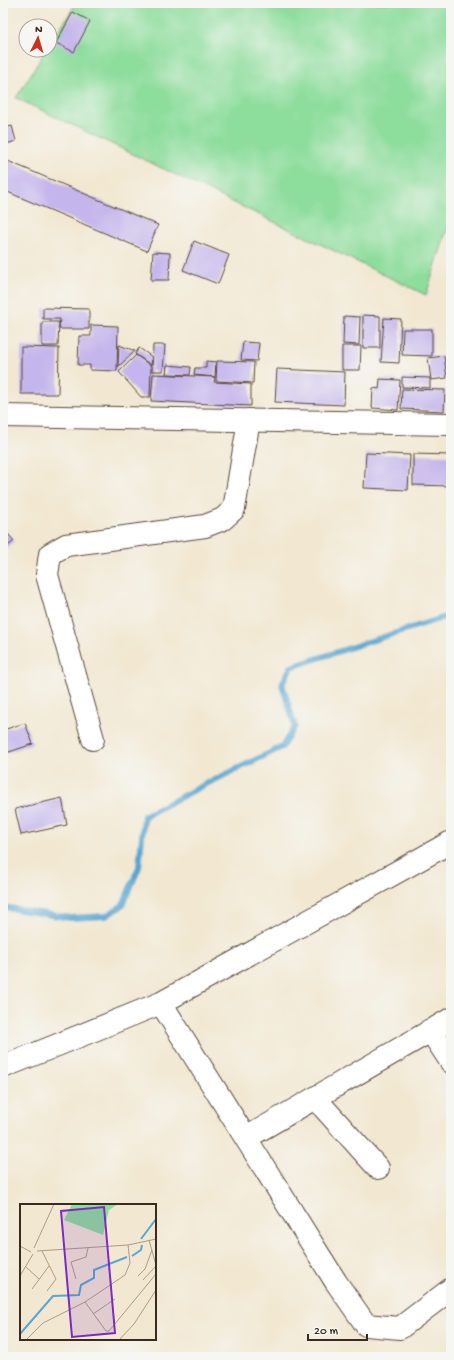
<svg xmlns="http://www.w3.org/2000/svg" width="454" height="1360" font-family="'Gochi Hand',sans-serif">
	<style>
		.green { fill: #8ddd9c; stroke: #64845d }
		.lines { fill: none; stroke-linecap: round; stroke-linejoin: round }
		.stream { stroke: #58a6d1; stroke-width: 6 }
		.building { fill: #c4b5ec }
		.minor-casing { stroke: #564639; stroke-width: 24 }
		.major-casing { stroke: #564639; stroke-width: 24 }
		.minor { stroke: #fff; stroke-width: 22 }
		.major { stroke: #fff; stroke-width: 22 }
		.inset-river { fill: none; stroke: #58a6d1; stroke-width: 2 }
		.inset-road { fill: none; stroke: #a99c8a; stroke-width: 1 }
		.view { fill: #7b2cbf; fill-opacity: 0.15; stroke: #7b2cbf; stroke-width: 2 }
		.inset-edge { fill: none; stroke: #3b2a1e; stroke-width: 2 }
	</style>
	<rect width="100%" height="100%" fill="#f6f6f2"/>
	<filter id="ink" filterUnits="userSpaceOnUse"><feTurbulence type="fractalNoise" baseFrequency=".025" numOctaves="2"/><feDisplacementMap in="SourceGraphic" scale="8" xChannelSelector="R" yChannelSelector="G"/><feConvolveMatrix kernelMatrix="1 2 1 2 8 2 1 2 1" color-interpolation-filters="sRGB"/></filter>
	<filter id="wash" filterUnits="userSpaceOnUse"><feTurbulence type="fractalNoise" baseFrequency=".012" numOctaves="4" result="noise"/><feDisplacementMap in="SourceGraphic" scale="16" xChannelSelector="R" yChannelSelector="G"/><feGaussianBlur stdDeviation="0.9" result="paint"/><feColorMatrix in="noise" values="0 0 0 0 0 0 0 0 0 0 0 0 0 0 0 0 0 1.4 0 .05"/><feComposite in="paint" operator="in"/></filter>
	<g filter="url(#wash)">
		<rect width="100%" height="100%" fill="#f2e8d2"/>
		<path class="green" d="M76,3H451V217L426,295L16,98L46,50H50V44Z"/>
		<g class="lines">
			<path class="stream" d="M3,907L71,918L106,916L123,905L139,867L144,816L196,789L282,747L295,726L282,684L291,667L451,615"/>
		</g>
		<g id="blocks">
			<path class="building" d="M73,12L90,21L74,52L56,43Z
				M12,126L16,141L3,145V128Z
				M3,159L158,225L147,251L3,190Z
				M194,241L229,255L218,284L183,270Z
				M153,252L170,253L169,280H151Z
				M43,308L89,309V329H59L60,319H43Z
				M363,315L380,316V348H363Z
				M344,316L360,317L359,345L343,344Z
				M384,318L401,319L399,363L381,362Z
				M42,322H59L58,346H42Z
				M91,325L118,326L117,371L90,370V365H78L79,336H91Z
				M403,329H432V356L402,355Z
				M243,342L259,343L257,361L241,360Z
				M119,345L135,351L118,367Z
				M153,345H165L163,371H152Z
				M342,346H361L360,370H342Z
				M21,347L59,348L58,394H21Z
				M139,348L152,357L151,365L135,354Z
				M136,355L151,366L150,397H141L119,372Z
				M444,356L447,378L431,380L428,358Z
				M206,361L216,362L215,377L194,375L195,368H206Z
				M217,361L254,362L253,383L216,381Z
				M167,365L191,367L190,375L166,374Z
				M277,369L345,372L344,405L275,402Z
				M153,374L215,377L214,382L251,384V406L151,401Z
				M402,377L430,378V388L402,387Z
				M380,379L400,380L398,410L372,408L373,388L379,389Z
				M402,389L445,390L444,411L401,409Z
				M366,453L410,455L408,490L364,488Z
				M413,454L451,455V486L413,485Z
				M3,528L14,541L4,549H3Z
				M25,723L33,744L3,754V730Z
				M62,798L67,825L21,835L15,809Z"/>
		</g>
	</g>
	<g filter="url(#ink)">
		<use href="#blocks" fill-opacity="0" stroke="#564639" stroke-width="1"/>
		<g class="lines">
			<defs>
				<path id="minor" d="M93,739L47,575L50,554L66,545L205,526L223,519L234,509L249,420
					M161,1003L336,1282L366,1325L400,1328L451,1289
					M430,1030L451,1062
					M3,1067L161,1003L451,842
					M315,1098L378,1168
					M246,1138L451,1019"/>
				<path id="major" d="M3,416L451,424"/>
			</defs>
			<use href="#minor" class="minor-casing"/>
			<use href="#major" class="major-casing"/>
			<use href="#minor" class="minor"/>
			<use href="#major" class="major"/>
		</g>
	</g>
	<g transform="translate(20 1204)">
		<rect width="136" height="136" fill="#f2e8d2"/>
		<path d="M52,0H98L89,6L83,31L44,16Z" fill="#8ddd9c"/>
		<path class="inset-river" d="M121,35L136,15M112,52L121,46L122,41M0,130L33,92L59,91L61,81L74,74V66L107,53"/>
		<path class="inset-road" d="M129,36L136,61M0,42L11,48M14,44L34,0M17,47L108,41L136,35M22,47L36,75L27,87M6,63L19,75M0,72L13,50M118,72L125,65L132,46M56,75L51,58L66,53L68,44M123,76L136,62M12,85L29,62M65,98L86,127H89L136,70M73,110L95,95M6,136L23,119L65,98L105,71L110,59L108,41M99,136L114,120L136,86"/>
		<path class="view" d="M84,3L95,129L52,133L41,7Z"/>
		<rect width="136" height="136" class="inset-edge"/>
	</g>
	<rect width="454" height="1360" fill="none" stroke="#f6f6f2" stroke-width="16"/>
	<g transform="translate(38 38) rotate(5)"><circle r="19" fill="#f6f6f2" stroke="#aba49d"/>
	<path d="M0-3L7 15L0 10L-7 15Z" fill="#c8321e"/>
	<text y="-6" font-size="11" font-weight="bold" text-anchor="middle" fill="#3b2a1e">N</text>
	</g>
	<path d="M308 1334v6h59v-6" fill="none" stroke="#3b2a1e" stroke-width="2"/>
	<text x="314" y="1334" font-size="12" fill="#3b2a1e" stroke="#f6f6f2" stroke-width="3" paint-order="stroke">20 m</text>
</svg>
